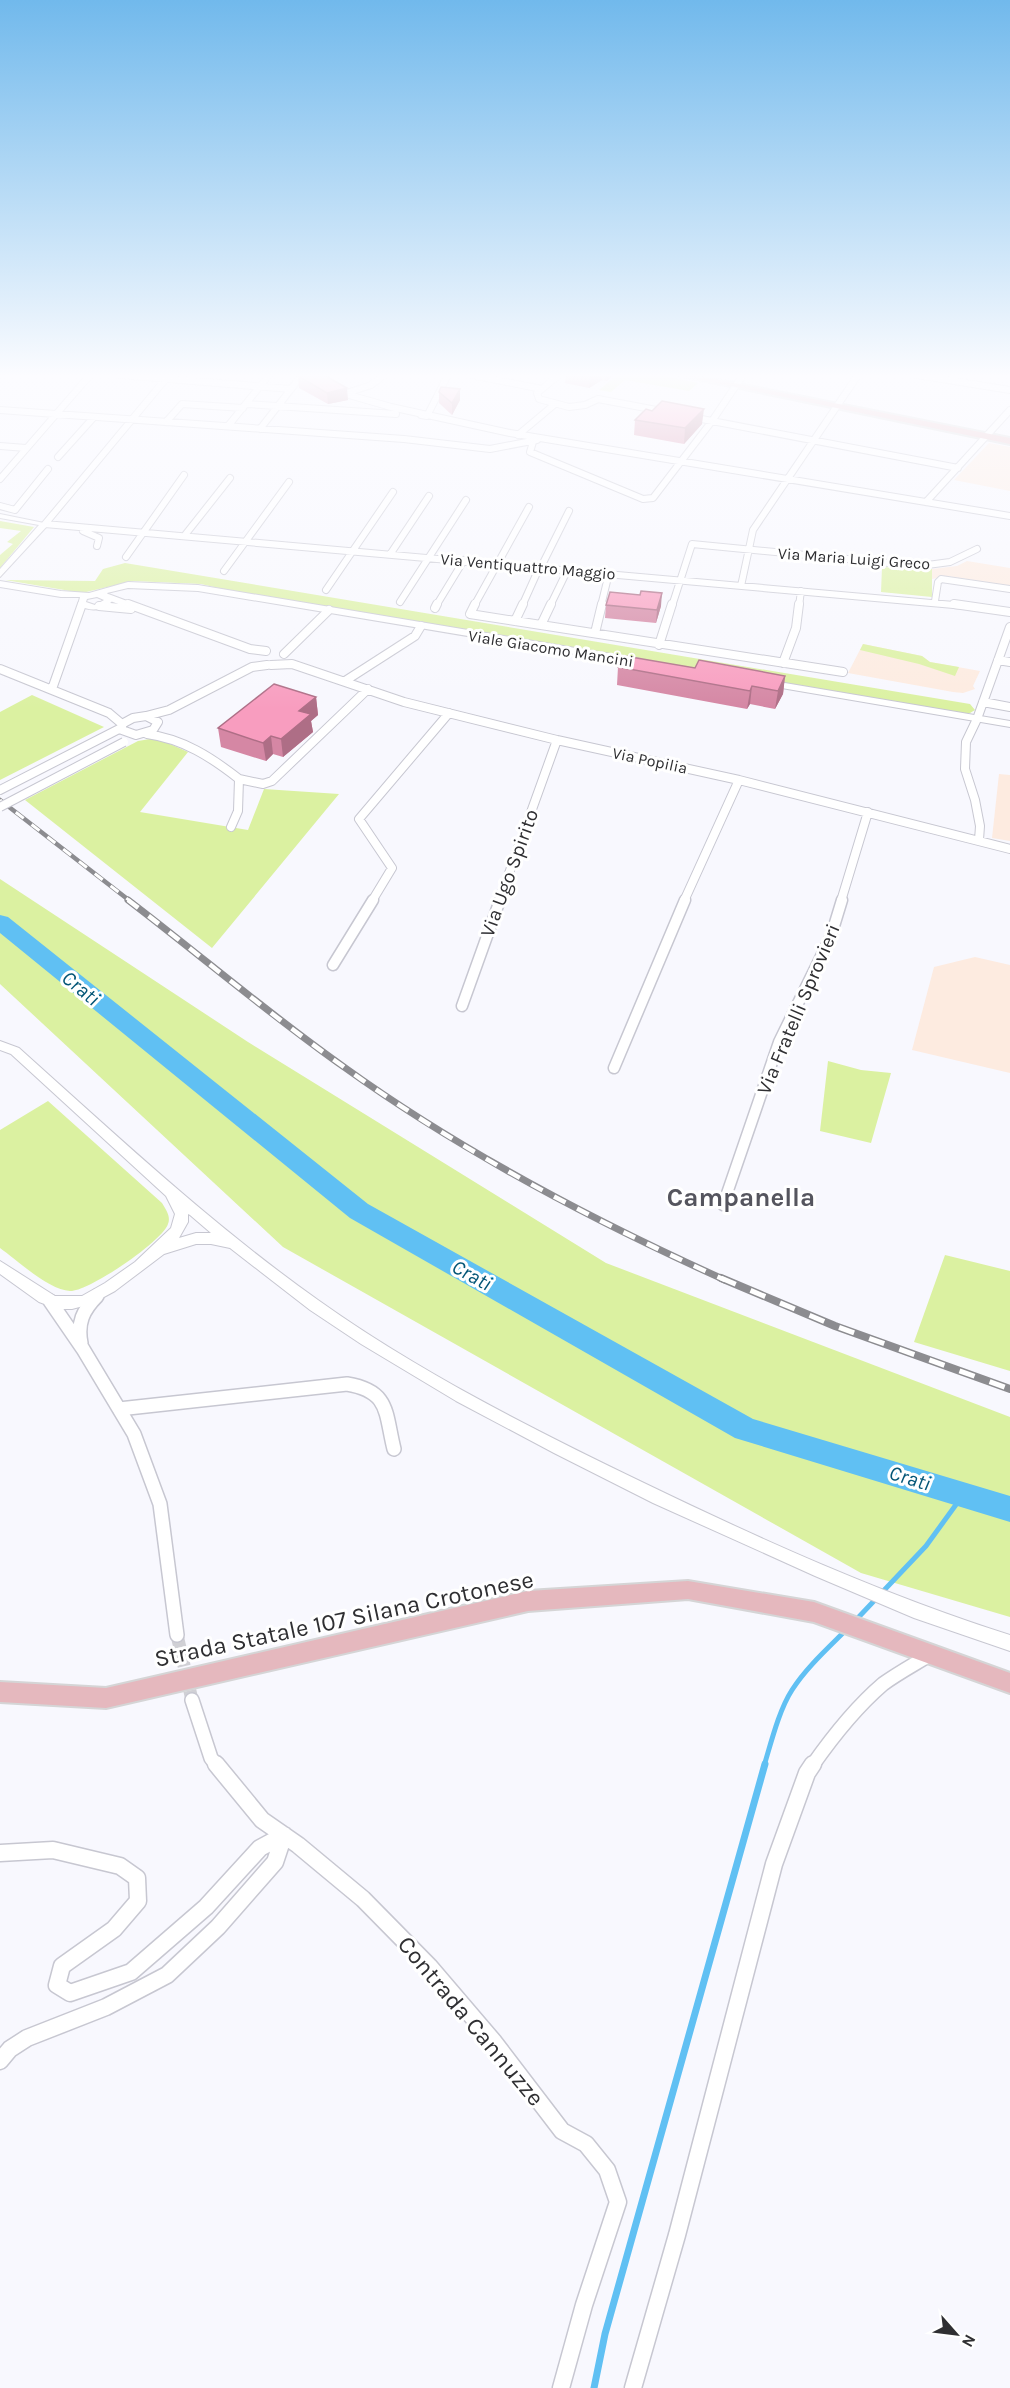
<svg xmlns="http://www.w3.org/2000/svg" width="1010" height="2388" font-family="Karla,sans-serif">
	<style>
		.education { fill: #fdebe0 }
		.green { fill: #dbf1a1 }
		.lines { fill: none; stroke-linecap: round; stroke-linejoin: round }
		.stream-far1 { stroke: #60c0f3; stroke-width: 5 }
		.stream { stroke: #60c0f3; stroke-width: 7 }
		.river { fill: #60c0f3; fill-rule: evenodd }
		.minor-tunnel { stroke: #d0d0d5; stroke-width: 13; stroke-dasharray: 13 6; stroke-linecap: butt }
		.minor-far4-casing { stroke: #c7c7d1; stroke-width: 8 }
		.minor-far3-casing { stroke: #c7c7d1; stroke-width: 10 }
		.minor-far2-casing { stroke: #c7c7d1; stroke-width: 13 }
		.minor-far1-casing { stroke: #c7c7d1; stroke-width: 16 }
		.minor-casing { stroke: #c7c7d1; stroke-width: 19 }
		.tertiary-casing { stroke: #c7c7d1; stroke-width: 2 }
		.primary-casing { stroke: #d5d5d6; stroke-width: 4 }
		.minor-far4 { stroke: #fff; stroke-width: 6 }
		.minor-far3 { stroke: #fff; stroke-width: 8 }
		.minor-far2 { stroke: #fff; stroke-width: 10 }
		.minor-far1 { stroke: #fff; stroke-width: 13 }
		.minor { stroke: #fff; stroke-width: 16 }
		.tertiary { fill: #fff; fill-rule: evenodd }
		.primary { fill: #e5b8be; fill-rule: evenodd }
		.rail-far2-casing { stroke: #8c8c90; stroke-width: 4.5 }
		.rail-far1-casing { stroke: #8c8c90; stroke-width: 7 }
		.rail-casing { stroke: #8c8c90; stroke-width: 8 }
		.rail-far2 { stroke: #fff; stroke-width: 3; stroke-dasharray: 10; stroke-linecap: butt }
		.rail-far1 { stroke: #fff; stroke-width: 4.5; stroke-dasharray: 13; stroke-linecap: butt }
		.rail { stroke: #fff; stroke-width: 5; stroke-dasharray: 16; stroke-linecap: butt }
		.minor-bridge-casing { stroke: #c7c7d1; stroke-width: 10; stroke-linecap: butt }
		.minor-bridge { stroke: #fff; stroke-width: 8 }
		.wall { fill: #d587a4 }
		.shaded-wall { fill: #ae6e86 }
		.building { fill: #f89dbf; stroke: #ae6e86; stroke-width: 1.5 }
		.labels { text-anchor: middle; stroke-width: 6; stroke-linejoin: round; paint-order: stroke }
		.far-street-label { font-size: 16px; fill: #2f2f32; stroke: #fff }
		.street-label { font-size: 20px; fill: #2f2f32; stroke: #fff }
		.water-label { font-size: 21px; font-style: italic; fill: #045677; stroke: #fff }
		.near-street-label { font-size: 24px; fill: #2f2f32; stroke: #fff }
		.district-label { font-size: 26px; font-weight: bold; fill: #55555e; stroke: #fff }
	</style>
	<rect width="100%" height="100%" fill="#f8f8fe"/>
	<path class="education" d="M989,443L1010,447V491L954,480Z
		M967,561L1010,568V586L948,576L932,579V569L957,566Z
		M863,644L922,656L930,662L980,671L973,686L975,689L963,693L953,692L848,673Z
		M999,774L1010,775V841L992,838Z
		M975,957L1010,965V1073L912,1050L934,967Z"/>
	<path class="green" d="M617,375H661L698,383L689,391L625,380L611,392L599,390Z
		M0,521L34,527L0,568V555L13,544L7,542L21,531L0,528Z
		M125,563L970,704L975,710L970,713H956L240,593L201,584L133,581L82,593L5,580L95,581L103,569Z
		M882,567L932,569V597L881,592Z
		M863,644L922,656L930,662L959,667L955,676L919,664L860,650Z
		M32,695L104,727L0,780V712Z
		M150,739L161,740L188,752L140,812L248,830L264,789L339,794L212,948L25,800L138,741Z
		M0,879L248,1042L606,1263L1010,1417V1617L861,1573L283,1247L0,984Z
		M828,1061L861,1070L891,1073L871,1143L820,1131Z
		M48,1101L162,1203C166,1210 171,1216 168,1224C163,1241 88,1292 70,1291C49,1290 18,1261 0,1248V1130Z
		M945,1255L1010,1271V1371L914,1342Z"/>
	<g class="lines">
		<path class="stream-far1" d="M854,1622L926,1546L963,1495
			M764,1766C771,1743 779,1710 792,1690C806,1668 827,1649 846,1630"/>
		<path class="stream" d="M594,2388L605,2334L765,1764"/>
		<path class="river" d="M0,915L8,917L368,1204L753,1419L1010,1496V1522L735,1438L350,1218L0,933Z"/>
		<path class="minor-tunnel" d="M177,1635L192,1700"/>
		<defs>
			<path id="minor-far4" d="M120,375L291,389
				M320,375L349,395L391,407L510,433L1010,516
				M471,375L542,389
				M559,375L537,393L539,399L569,407L585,405L598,399L667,412
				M917,375L1010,390
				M347,393L371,385L384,375
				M247,404L396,414
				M0,410L404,439L490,449L537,440
				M421,415L427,416L448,375
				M691,417L958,468
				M166,422L182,404L243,408
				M228,426L269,375
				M260,429L302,375
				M518,435L555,404
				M533,442L530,452L643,499L653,498L712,421L743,375
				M0,446L26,448
				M58,457L94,417
				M0,479L90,375
				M926,502L1010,410
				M0,506L15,510L48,469
				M45,524L965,606
				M45,524L169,375
				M83,531L99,538L97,546
				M185,535L230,478
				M391,553L429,496
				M126,557L184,475
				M541,567L569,511
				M224,571L289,482
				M741,586L753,530L858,375
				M326,590L393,492
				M108,597L132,606
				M935,601L938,582L941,579L1010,589
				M400,602L466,500
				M436,606L464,560
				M474,606L529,507
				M522,606L540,566
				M550,606L568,569
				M601,606L609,573
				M672,606L692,544L920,566L950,562L977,549
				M799,606L801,591"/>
			<path id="minor-far3" d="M128,604L250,649L266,651
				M475,604L470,614L843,672
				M954,604L1010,612
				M99,606L131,609
				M435,608L437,604
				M515,621L523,604
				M541,625L551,604
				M595,633L602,604
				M659,645L672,604
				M284,654L329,610
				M998,660L1010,662
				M783,663L796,628L799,604
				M271,665L292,664L404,702L557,740L739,780L1010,849
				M0,669L109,713L122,724
				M345,681L415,636L421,626
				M52,689L82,604
				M983,702L1010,707
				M146,716L169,710L252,667L267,665
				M146,716L158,722L153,730L136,735L122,730V724L133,718Z
				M147,734C183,739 211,757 239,779L238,811L231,827
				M239,779L263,784L272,781L368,689
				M0,790L121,728
				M979,840L980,826L975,800L965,769L966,742L977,719L1010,627
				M372,901L392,868L359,819L449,713
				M499,901L557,740
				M684,901L739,780
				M841,901L868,812"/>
			<path id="minor-far2" d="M333,965L373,900
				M462,1006L500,900
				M614,1068L685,900
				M723,1205L779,1042L831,936L842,900"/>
			<path id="minor-far1" d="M50,1301L83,1349L134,1434L160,1504L177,1635
				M81,1343C77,1323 83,1310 97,1296
				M119,1409L347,1384C390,1391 385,1413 394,1449
				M192,1700L211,1758L217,1766
				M812,1766C833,1736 855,1708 883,1684C898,1673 915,1664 931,1654"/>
			<path id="minor" d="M216,1764L262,1820L298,1845L363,1899L429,1966L494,2042L562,2131L586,2144L607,2170L618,2202L584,2305L561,2388
				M0,1853L53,1850L120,1866L137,1878L138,1901L114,1929L62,1966L57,1985L70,1993L131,1972L206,1907L260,1848L284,1835
				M0,2061L10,2049L27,2038L106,2007L167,1975L218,1927L275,1862L284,1835
				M633,2388L677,2235L774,1864L807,1773L813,1764"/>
			<path id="tertiary" d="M0,375H5L0,379Z
				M0,514L49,524L0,577V569L39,525L0,518Z
				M0,581L61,591L89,593L128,582L198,585L641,659L646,662L641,665L198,591L128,588L107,593L113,600C104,611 90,612 78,605L80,597H61L0,587ZM97,597L104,600L95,605L86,602L87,599Z
				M767,680L1010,721V727L764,685V681Z
				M0,1041L19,1048C116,1135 212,1225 318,1300C419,1372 532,1429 644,1483C762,1540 884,1595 1010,1635V1651L914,1618L815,1576L653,1503L554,1453L456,1401L361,1344L310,1310L230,1248L211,1244H196L164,1254L115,1291L91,1304L72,1309H58L39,1302L0,1274V1261L55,1296H82L105,1283L135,1262L171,1228L175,1214L166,1196L11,1054L0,1050ZM188,1214L190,1215L211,1233H196L179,1238L188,1222Z"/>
			<path id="primary" d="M677,375H693L1010,438V444Z
				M688,1581L814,1602L1010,1673V1693L814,1622L688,1599L528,1611L106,1708L0,1702V1682L106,1688L528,1591Z"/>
		</defs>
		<use href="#minor-far4" class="minor-far4-casing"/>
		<use href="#minor-far3" class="minor-far3-casing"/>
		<use href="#minor-far2" class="minor-far2-casing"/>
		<use href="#minor-far1" class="minor-far1-casing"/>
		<use href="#minor" class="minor-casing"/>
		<use href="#tertiary" class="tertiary-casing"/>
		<use href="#primary" class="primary-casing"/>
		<use href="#minor-far4" class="minor-far4"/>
		<use href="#minor-far3" class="minor-far3"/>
		<use href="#minor-far2" class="minor-far2"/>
		<use href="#minor-far1" class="minor-far1"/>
		<use href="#minor" class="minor"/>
		<use href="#tertiary" class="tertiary"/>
		<use href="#primary" class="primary"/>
		<defs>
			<path id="rail-far2" d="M0,800L130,901"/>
			<path id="rail-far1" d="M128,900C200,955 270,1015 344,1067C462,1152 592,1220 725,1280"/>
			<path id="rail" d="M721,1278L835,1326L1010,1389"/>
		</defs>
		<use href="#rail-far2" class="rail-far2-casing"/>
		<use href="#rail-far1" class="rail-far1-casing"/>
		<use href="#rail" class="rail-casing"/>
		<use href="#rail-far2" class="rail-far2"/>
		<use href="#rail-far1" class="rail-far1"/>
		<use href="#rail" class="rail"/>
		<defs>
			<path id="minor-bridge" d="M0,807L124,742"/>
		</defs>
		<use href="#minor-bridge" class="minor-bridge-casing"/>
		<use href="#minor-bridge" class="minor-bridge"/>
	</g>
	<path class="wall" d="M566,375H614L607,381L602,380L589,388L565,383Z
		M298,376L348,400L328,404L299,388Z
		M460,389V400L452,415L439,403V392Z
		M652,411L702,424L684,444L634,435L635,420Z
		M606,605L661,606L656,623L605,618Z
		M618,667L695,668L785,676L783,694L775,709L750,704L747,709L617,685Z
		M316,697L318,715L311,721L313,732L283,757L273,754L266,761L221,747L218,728Z"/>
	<path class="shaded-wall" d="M590,375H602V380L589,388Z
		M607,375H614L607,381Z
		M347,388L348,400L328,404L327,393Z
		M460,389V400L452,415V403Z
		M704,409L702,424L684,444L685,428Z
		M662,593L661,606L656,623L657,610Z
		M785,676L783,694L775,709L778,691Z
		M752,686L750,704L747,709L750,691Z
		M316,697L318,715L311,721L313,732L283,757L281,739L299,711Z
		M271,736L273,754L266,761L263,743Z"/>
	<path class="building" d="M302,375H324L347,388L327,393L298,376Z
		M441,387L460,389L452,403L439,392Z
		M662,401L704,409L685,428L635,420L646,409L652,411Z
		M641,591L662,593L657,610L606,605L610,592L640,595Z
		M625,656L695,668L699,660L785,676L778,691L752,686L750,691L618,667Z
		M274,684L316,697L299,711L311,714L281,739L271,736L263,743L218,728Z"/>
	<linearGradient id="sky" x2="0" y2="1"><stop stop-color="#71b9ec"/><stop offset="0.53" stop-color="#fcfcff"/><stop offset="1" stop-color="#fcfcff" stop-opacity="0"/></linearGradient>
	<rect width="1010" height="709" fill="url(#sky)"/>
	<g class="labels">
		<g class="far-street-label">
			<text transform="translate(854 558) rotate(4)" y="6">Via Maria Luigi Greco</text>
			<text transform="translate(528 566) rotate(5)" y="6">Via Ventiquattro Maggio</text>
			<text transform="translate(551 648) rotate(9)" y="6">Viale Giacomo Mancini</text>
			<text transform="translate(650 760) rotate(12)" y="6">Via Popilia</text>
		</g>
		<g class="street-label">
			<text transform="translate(509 873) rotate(-70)" y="7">Via Ugo Spirito</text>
			<text transform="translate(798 1009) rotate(-67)" y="7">Via Fratelli Sprovieri</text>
		</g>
		<g class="water-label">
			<text transform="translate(81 988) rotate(39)" y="7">Crati</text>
			<text transform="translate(472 1275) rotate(29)" y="7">Crati</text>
			<text transform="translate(910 1478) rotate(17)" y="7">Crati</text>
		</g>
		<g class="near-street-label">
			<text transform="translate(344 1619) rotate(-12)" y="8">Strada Statale 107 Silana Crotonese</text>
			<text transform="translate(471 2021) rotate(50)" y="8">Contrada Cannuzze</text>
		</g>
		<g class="district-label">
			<text x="741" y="1206">Campanella</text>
		</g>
	</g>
	<g transform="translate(956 2334) rotate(118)" stroke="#ffffff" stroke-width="4.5" paint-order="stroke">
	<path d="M0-4.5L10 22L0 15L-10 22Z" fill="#2f2f32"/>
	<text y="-9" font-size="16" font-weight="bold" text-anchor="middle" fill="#2f2f32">N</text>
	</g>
</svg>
